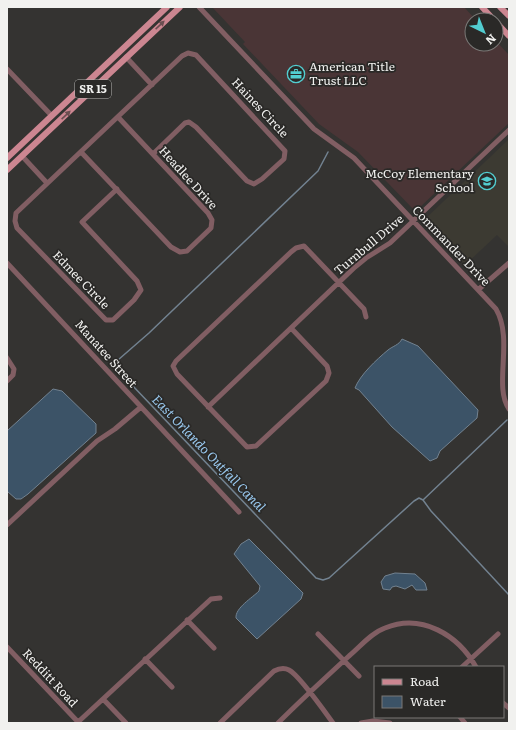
<svg xmlns="http://www.w3.org/2000/svg" width="516" height="730" font-family="Literata,serif">
	<style>
		.commercial { fill: #4a3536 }
		.built { fill: #3c3a32 }
		.water { fill: #3c5367; stroke: #728290 }
		.lines { fill: none; stroke-linecap: round; stroke-linejoin: round }
		.stream { stroke: #728290; stroke-width: 1.5 }
		.minor { stroke: #815e63; stroke-width: 5 }
		.major { stroke: #cc8691; stroke-width: 6 }
		.oneway { fill: #6b4e51 }
		.labels { text-anchor: middle; stroke-width: 3.5; stroke-linejoin: round; paint-order: stroke }
		.shield { fill: #2a2927; stroke: #b5b5b3; stroke-width: 1 }
		.shield-label { font-size: 11px; font-weight: bold; fill: #f1f1ef }
		.poi-label { font-size: 12px; fill: #f1f1ef; stroke: #2a2927; text-anchor: start }
		.street-label { font-size: 12px; fill: #f1f1ef; stroke: #2a2927 }
		.water-label { font-size: 13px; font-style: italic; fill: #98c7ed; stroke: #2a2927 }
	</style>
	<rect width="100%" height="100%" fill="#343331"/>
	<path class="commercial" d="M212,7H464L476,20H472V44H496V41L509,55V123L418,209L414,210L358,152L319,124L243,44L245,42Z"/>
	<path class="built" d="M508,140L509,247L497,235L465,265L423,221Z"/>
	<path class="water" d="M402,339L418,346L478,410L477,418L440,451L437,458L430,461L392,427L359,390L355,388C360,375 376,360 388,350C393,346 399,345 402,339Z
		M53,389L62,391L96,424V433L28,494L21,499H16L7,491V431Z
		M249,539L303,593L301,599L257,639L236,618C235,608 252,598 259,591L260,586L234,554L241,544Z
		M395,573L415,574L425,583L427,590H416L412,585L405,589L396,586L392,587L390,590L383,589L381,582L385,576Z"/>
	<g class="lines">
		<path class="stream" d="M328,152L318,171L149,333L118,360L117,365L131,384L316,578L323,580L329,578L414,501L419,498L423,500L431,511L509,595
			M423,500L507,420"/>
		<path class="minor" d="M199,7L314,129L354,158L496,309C514,340 493,386 509,409
			M126,57L152,85
			M7,69L52,116
			M81,152L171,247L180,252L187,251L211,228L212,220L208,213L118,117
			M22,156L47,183
			M117,189L82,222L137,281L141,290L134,300L113,320H106L17,228L15,221L16,213L182,56L188,53L196,55L285,151L284,159L262,179L254,184L247,181L196,127L189,122L185,123L153,154
			M7,263L239,512
			M479,289L509,263
			M291,328L327,366L329,373L326,381L256,446L247,447L177,374L173,366L176,361L291,252L296,248L304,246L364,309L366,317
			M7,358L14,369L13,375L7,381
			M208,407L355,267L366,258L390,243L509,130
			M7,525L97,441L115,429L141,407
			M187,620L214,648
			M318,634L359,676
			M7,647L79,723
			M145,659L172,687
			M462,667L498,634
			M103,699L126,723
			M503,703L509,708
			M460,717L465,723
			M77,723L211,599L220,598
			M220,723L274,671C278,669 283,667 289,670C299,675 325,712 333,723
			M278,723C301,700 325,678 349,656C360,647 371,633 385,628C422,613 458,635 476,667
			M361,723L373,721L390,723"/>
		<path class="major" d="M482,7L494,20
			M500,7L509,16
			M496,22L509,36
			M7,158L167,7
			M7,170L180,7"/>
	</g>
	<defs><path id="oneway-solid" d="M-6-.8H1V-3.2L6.5 0L1 3.2V.8H-6Z"/></defs>
	<g class="oneway">
		<use href="#oneway-solid" transform="translate(160 25) rotate(-43)"/>
		<use href="#oneway-solid" transform="translate(66 115) rotate(-43)"/>
	</g>
	<defs>
		<symbol id="office-ring" viewBox="-11 -11 22 22"><circle r="9.5" fill="#2a2927" stroke="#52cdd0" stroke-width="1.5"/><path d="M-6-3h4V-5.5h4V-3h4V5H-6ZM-1-4.5V-3h2v-1.5ZM-6 0V1H6V0Z" fill="#52cdd0"/></symbol>
		<symbol id="school-ring" viewBox="-11 -11 22 22"><circle r="9.5" fill="#2a2927" stroke="#52cdd0" stroke-width="1.5"/><path d="M0-5L7-2L0 1L-7-2ZM-4 1L0 2.5L4 1V4Q0 6-4 4Z" fill="#52cdd0"/></symbol>
	</defs>
	<g fill-rule="evenodd">
		<use href="#office-ring" x="286" y="64" width="20" height="20"/>
		<use href="#school-ring" x="477" y="171" width="20" height="20"/>
	</g>
	<g class="labels">
		<rect class="shield" x="75" y="80" width="36" height="18" rx="3"/>
		<g class="shield-label">
			<text x="93" y="93">SR 15</text>
		</g>
		<g class="poi-label">
			<text x="309" y="71">American Title<tspan x="309" dy="14">Trust LLC</tspan></text>
			<text x="474" y="178" text-anchor="end">McCoy Elementary<tspan x="474" dy="14">School</tspan></text>
		</g>
		<g class="street-label">
			<text transform="translate(260 108) rotate(47)" y="4">Haines Circle</text>
			<text transform="translate(188 178) rotate(48)" y="4">Headlee Drive</text>
			<text transform="translate(369 245) rotate(-40)" y="4">Turnbull Drive</text>
			<text transform="translate(451 246) rotate(46)" y="4">Commander Drive</text>
			<text transform="translate(81 280) rotate(46)" y="4">Edmee Circle</text>
			<text transform="translate(106 354) rotate(48)" y="4">Manatee Street</text>
			<text transform="translate(50 678) rotate(47)" y="4">Redditt Road</text>
		</g>
		<g class="water-label">
			<text transform="translate(209 453) rotate(46)" y="5">East Orlando Outfall Canal</text>
		</g>
	</g>
	<rect width="516" height="730" fill="none" stroke="#f1f1ef" stroke-width="16"/>
	<rect x="374" y="666" width="130" height="52" fill="#2a2927" stroke="#7a7977"/>
	<rect x="382" y="679" width="20" height="6" fill="#cc8691" stroke="#7a7977"/>
	<text x="410" y="686" font-size="12" fill="#f1f1ef">Road</text>
	<rect x="382" y="696" width="20" height="12" fill="#3c5367" stroke="#7a7977"/>
	<text x="410" y="706" font-size="12" fill="#f1f1ef">Water</text>
	<g transform="translate(484 32) rotate(137)"><circle r="19" fill="#2a2927" stroke="#7a7977"/>
	<path d="M0-3L7 15L0 10L-7 15Z" fill="#52cdd0"/>
	<text y="-6" font-size="11" font-weight="bold" text-anchor="middle" fill="#f1f1ef">N</text>
	</g>
</svg>
